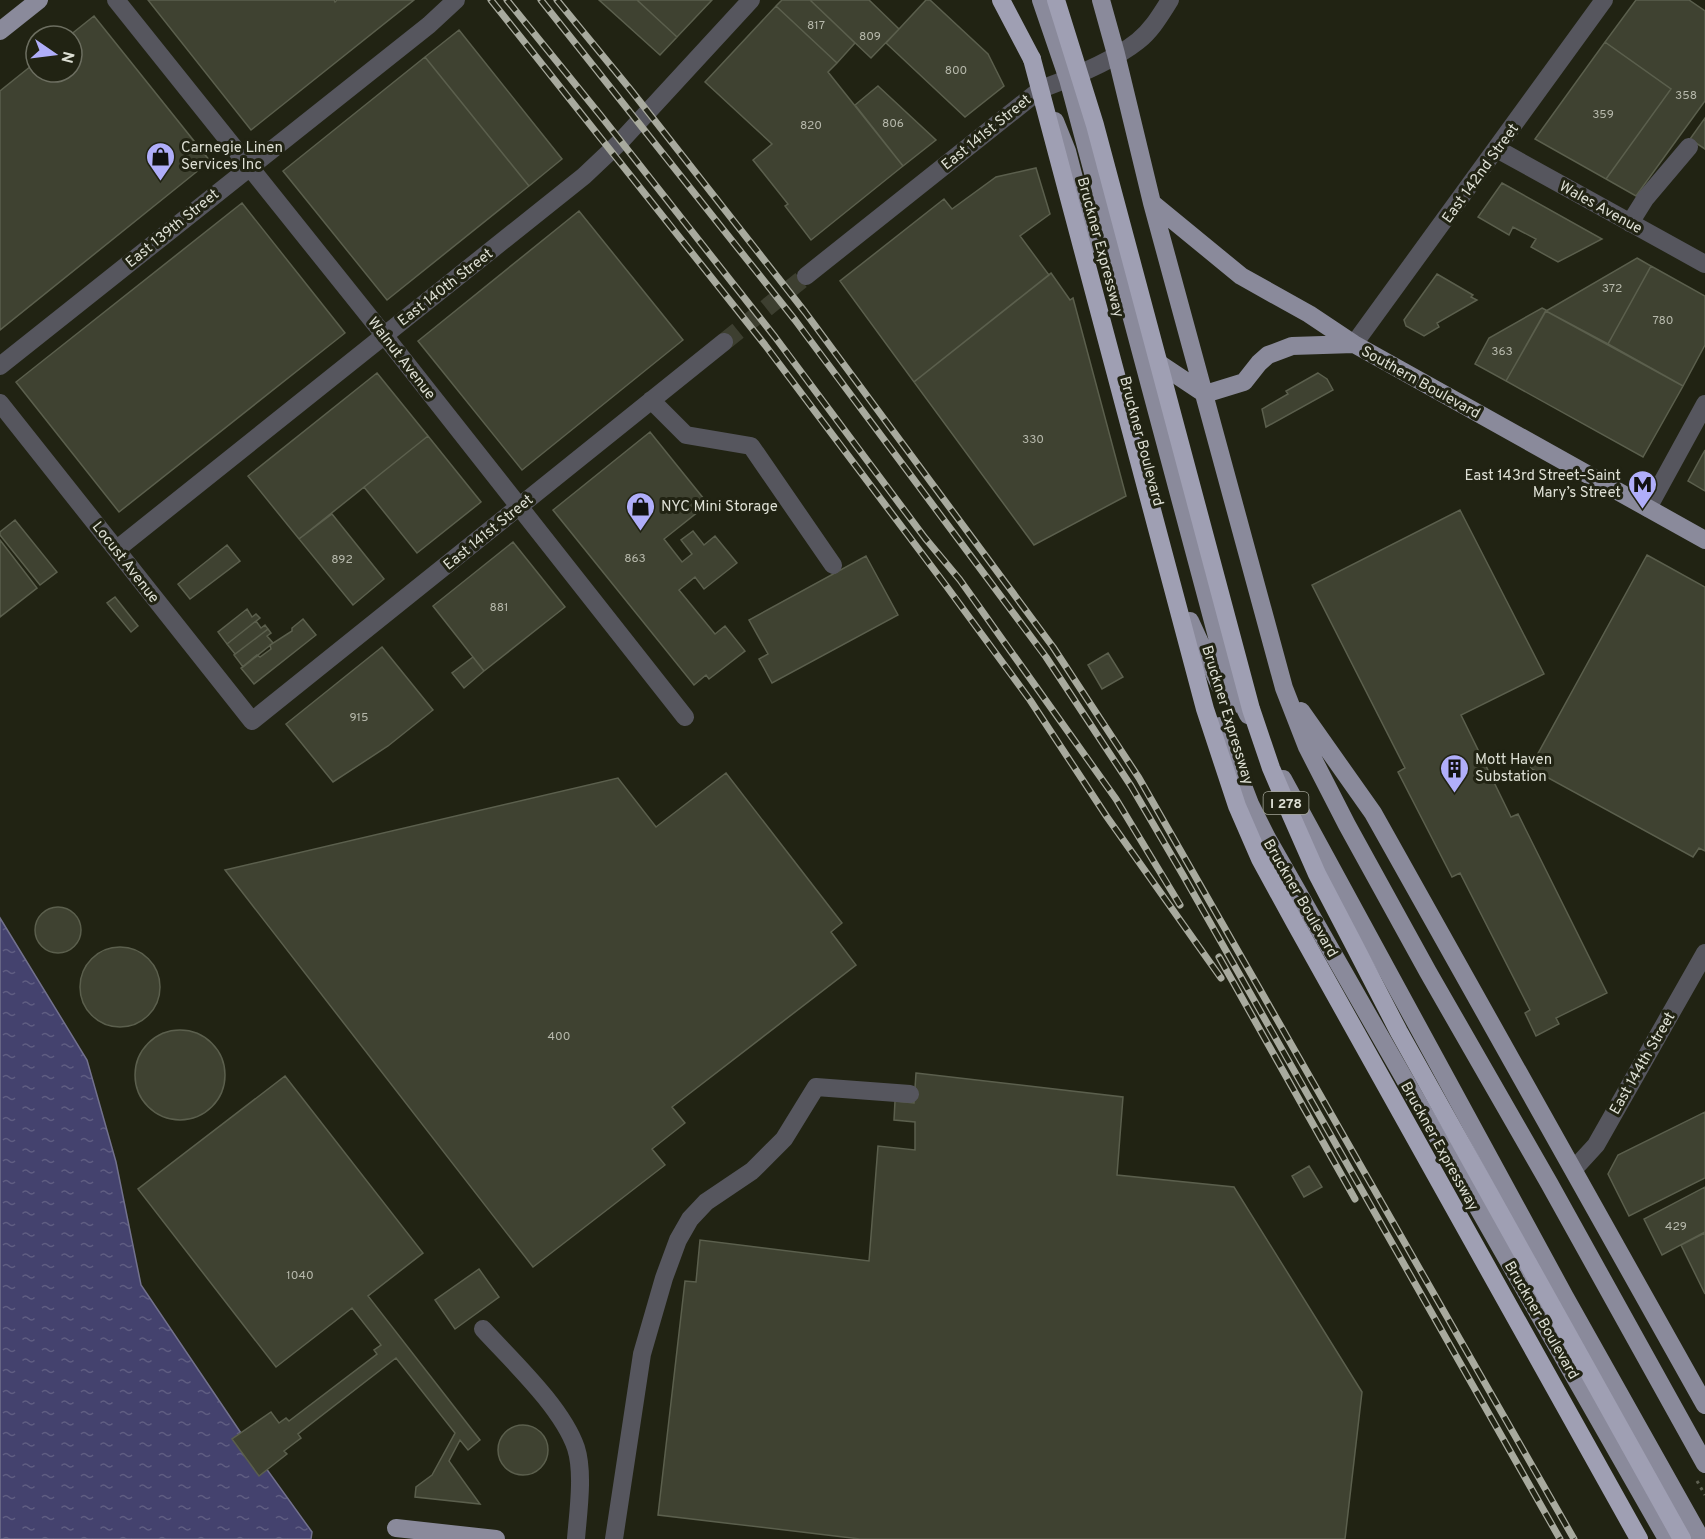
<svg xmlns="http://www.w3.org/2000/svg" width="1705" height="1539" font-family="Overpass,sans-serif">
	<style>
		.water { fill: url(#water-ripples); stroke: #72718d; stroke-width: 1.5 }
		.building { fill: #3f4231; stroke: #5b5f4d; stroke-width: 1.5 }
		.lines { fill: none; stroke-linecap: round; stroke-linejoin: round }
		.minor-tunnel { stroke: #3d3f30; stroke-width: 18; stroke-dasharray: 18 9; stroke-linecap: butt }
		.path { stroke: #5f6152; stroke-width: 3; stroke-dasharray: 3 4.5; stroke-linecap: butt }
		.minor { stroke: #56565e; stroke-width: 18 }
		.major { stroke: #8a8a9b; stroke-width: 18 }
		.highway { stroke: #9f9fb3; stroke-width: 18 }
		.rail-casing { stroke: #a8aa9e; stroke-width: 7 }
		.rail { stroke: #212313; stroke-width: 4.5; stroke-dasharray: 14; stroke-linecap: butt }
		.highway-bridge { stroke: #9f9fb3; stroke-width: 18 }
		.labels { text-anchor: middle; stroke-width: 6; stroke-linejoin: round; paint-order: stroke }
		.number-label { font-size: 12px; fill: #b6b8ab }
		.shield { fill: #212313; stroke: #a5a79a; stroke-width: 1.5 }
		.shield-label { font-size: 14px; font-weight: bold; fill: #dddfd4 }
		.street-label { font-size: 15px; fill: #dddfd4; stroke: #212313 }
		.poi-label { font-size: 15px; fill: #dddfd4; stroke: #212313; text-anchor: start }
	</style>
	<defs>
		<pattern id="water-ripples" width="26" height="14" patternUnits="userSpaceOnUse" patternTransform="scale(1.5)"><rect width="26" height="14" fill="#44426e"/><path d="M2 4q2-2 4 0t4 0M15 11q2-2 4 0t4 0" fill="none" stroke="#5f5d82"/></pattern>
	</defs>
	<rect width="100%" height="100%" fill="#212313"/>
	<path class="water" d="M0,918L87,1060L116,1162L141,1285L245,1439L312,1532L311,1539H0Z"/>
	<path class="building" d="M148,0H334L335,2L337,0H414L251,130Z
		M599,0H637L677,37L660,55Z
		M637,0H712L677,37Z
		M782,0H810L855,43L837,63L776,6Z
		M810,0H869L899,29L871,58Z
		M926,0H930L988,54L1004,86L965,117L886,43Z
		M1636,0H1689L1705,11V101L1636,196L1606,179L1671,89L1605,42Z
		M776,6L837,63L828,72L903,166L811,240L785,206L788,204L753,160L772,144L705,82Z
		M94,16L210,161L0,330V91L36,62V72H72V36H69Z
		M459,30L562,159L529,186L425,57Z
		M1605,42L1671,89L1606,179L1535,139Z
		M425,57L529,186L387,300L283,171Z
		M878,86L936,140L903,166L855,105Z
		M1705,118V149L1690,139Z
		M1036,168L1050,214L1020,236L1049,275L914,382L840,281L944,199L952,209L996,177Z
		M1502,183L1602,239L1558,262L1531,247L1536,239L1513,227L1509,235L1478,217Z
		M242,203L345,333L119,512L16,382Z
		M579,211L683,340L522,470L418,341Z
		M1637,258L1651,266L1608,344L1546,311Z
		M1651,266L1705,296V345L1683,386L1608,344Z
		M1051,273L1070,300L1073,298L1126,496L1034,545L914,382Z
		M1437,274L1473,295L1471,297L1477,300L1437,323L1439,327L1424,336L1406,326L1404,320Z
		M1542,308L1546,310L1506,381L1475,364L1489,338Z
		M1546,311L1683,386L1643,457L1506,381Z
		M377,373L428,436L299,539L248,476Z
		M1318,373L1327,379L1333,390L1266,427L1262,409L1288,394L1286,391Z
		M650,432L708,504L664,539L682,562L692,554L681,540L693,531L704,545L715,536L737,563L704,589L695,577L679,590L715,634L725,626L745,651L709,679L706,675L694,685L553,510Z
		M428,436L481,502L417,553L364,487Z
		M1705,450V491L1688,481Z
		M1460,510L1544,674L1461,715L1511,817L1518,814L1607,993L1556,1018L1559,1024L1536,1036L1525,1013L1530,1010L1460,873L1452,877L1398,772L1405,768L1312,585Z
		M332,514L384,579L353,605L299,539Z
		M15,520L57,572L40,585L0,535V532Z
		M0,540L37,588L0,617Z
		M513,542L565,607L484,671L433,606Z
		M227,545L240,561L190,599L178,584Z
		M1647,555L1705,587V851L1699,848L1693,857L1530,768Z
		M866,556L898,615L772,683L759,659L768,654L749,620Z
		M115,597L138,626L131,632L107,603Z
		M247,609L252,617L256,614L260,618L227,644L218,632Z
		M303,619L316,635L254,684L241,668L257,655L260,657L271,649L270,645L292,631V628Z
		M256,621L261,628L265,625L268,629L235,654L227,644Z
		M268,629L271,633L267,636L273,643L243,667L234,655Z
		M382,647L433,710L388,746L333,782L286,724Z
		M1108,653L1123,677L1102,689L1088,665Z
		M473,657L484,671L464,688L452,673Z
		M726,773L842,923L831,932L856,965L672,1107L685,1123L652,1149L665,1165L533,1267L225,870L618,778L656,827Z
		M35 930a23 23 0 1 1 46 0a23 23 0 1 1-46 0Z
		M80 987a40 40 0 1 1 80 0a40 40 0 1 1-80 0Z
		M135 1075a45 45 0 1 1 90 0a45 45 0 1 1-90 0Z
		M916,1073L1123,1097L1117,1175L1234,1187L1362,1392L1345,1539H860L658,1515L685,1281L696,1282L700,1240L869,1261L878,1146L915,1150V1122L894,1120L895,1101L914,1103Z
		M285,1076L423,1253L368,1296L480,1440L468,1450L460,1440L449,1461L480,1504L415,1497L416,1487L432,1475L455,1433L396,1358L298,1434L301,1438L284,1451L287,1454L259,1476L232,1439L271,1412L279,1423L286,1418L289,1421L377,1354L374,1350L381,1345L352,1308L276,1367L138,1189Z
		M1705,1112V1178L1629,1216L1608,1174L1618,1155Z
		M1309,1166L1322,1187L1304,1197L1292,1176Z
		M1705,1187V1232L1662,1255L1644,1219Z
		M1705,1233V1294L1681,1245Z
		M479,1269L499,1297L455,1329L435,1300Z
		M498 1450a25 25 0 1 1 50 0a25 25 0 1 1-50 0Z"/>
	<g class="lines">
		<path class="minor-tunnel" d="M724,342L806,276"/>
		<path class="path" d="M1697,1481L1705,1495"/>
		<path class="minor" d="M116,0L384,335L685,717
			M1497,149L1705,264
			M1630,223L1645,199L1689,147
			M806,276L1041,89C1071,78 1113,61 1138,41C1152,30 1161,14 1170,0
			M1354,344L1604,0
			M0,366L429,25L456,0
			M651,400L686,435L751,446L833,565
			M0,403L252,721L724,342
			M1648,508L1705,404
			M117,549L584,176L621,141L751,0
			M1574,1169L1596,1145L1705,953
			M483,1329C512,1361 562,1407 576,1448C584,1473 578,1513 576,1539
			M614,1539L642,1354L664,1278L678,1240L690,1219L706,1202L752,1171L784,1139L816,1087L910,1094"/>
		<path class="major" d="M1041,0L1068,79L1219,644L1238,694L1248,715
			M1101,0L1116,54L1152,203L1284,688L1307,747L1347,825L1428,972L1549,1183L1705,1464
			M0,31L39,0
			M1055,121L1067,151L1091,244
			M1152,203L1241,276L1309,314L1354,344L1705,540
			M1151,358L1205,394L1244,382L1259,363L1268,355L1292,346L1354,344
			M1190,621L1220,686L1238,704
			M1301,711L1373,813L1705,1405
			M1220,726L1250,804L1267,838L1667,1539
			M1283,779L1565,1297L1701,1539
			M396,1528L496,1539"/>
		<path class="highway" d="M1001,0L1032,59"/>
		<defs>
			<path id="rail" d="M491,0L765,345L947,587L1030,700L1107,817L1221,978
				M507,0L601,116L775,337L925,538L960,580L1116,799L1180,905
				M541,0L795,320L1046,657L1131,786L1183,875L1560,1539
				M557,0L630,89L805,312L1053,647L1139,778L1574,1539
				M1219,957L1355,1199"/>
		</defs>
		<use href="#rail" class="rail-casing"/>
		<use href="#rail" class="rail"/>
		<path class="highway-bridge" d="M1056,0L1095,125L1251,709L1271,768L1291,815L1317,874L1352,941L1399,1032L1682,1539
			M1032,59L1205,709L1237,806L1260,859L1295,923L1639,1539"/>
	</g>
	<defs>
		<symbol id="shop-pin" viewBox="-11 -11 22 30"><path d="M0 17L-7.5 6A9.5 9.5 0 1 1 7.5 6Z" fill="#b0aefa" stroke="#212313"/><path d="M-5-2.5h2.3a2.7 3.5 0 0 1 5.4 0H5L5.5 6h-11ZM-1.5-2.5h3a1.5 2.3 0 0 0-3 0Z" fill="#111"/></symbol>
		<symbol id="metro-pin" viewBox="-11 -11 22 30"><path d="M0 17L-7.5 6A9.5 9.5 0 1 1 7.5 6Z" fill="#b0aefa" stroke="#212313"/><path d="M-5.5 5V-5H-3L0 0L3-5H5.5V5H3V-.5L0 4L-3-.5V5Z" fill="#111"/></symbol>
		<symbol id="building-pin" viewBox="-11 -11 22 30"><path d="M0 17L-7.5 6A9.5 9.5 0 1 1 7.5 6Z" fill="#b0aefa" stroke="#212313"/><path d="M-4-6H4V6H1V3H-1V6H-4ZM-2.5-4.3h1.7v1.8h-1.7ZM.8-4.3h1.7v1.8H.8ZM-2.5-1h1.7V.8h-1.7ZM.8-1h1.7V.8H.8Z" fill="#111"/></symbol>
	</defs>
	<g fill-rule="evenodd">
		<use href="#shop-pin" x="144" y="140" width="33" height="45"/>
		<use href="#metro-pin" x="1626" y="468" width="33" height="45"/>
		<use href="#shop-pin" x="624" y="490" width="33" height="45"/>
		<use href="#building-pin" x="1438" y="752" width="33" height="45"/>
	</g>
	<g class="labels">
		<g class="number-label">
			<text x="816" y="29">817</text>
			<text x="870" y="40">809</text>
			<text x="956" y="74">800</text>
			<text x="1686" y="99">358</text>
			<text x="1603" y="118">359</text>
			<text x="893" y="127">806</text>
			<text x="811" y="129">820</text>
			<text x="1612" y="292">372</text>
			<text x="1663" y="324">780</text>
			<text x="1502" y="355">363</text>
			<text x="1033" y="443">330</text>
			<text x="635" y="562">863</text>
			<text x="342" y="563">892</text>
			<text x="499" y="611">881</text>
			<text x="359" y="721">915</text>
			<text x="559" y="1040">400</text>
			<text x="1676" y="1230">429</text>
			<text x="300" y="1279">1040</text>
		</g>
		<rect class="shield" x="1263.5" y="792" width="45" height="22" rx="4.5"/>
		<g class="shield-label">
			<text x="1286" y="808">I 278</text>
		</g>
		<g class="street-label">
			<text transform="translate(986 132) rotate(-39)" y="5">East 141st Street</text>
			<text transform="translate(1480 173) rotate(-54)" y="5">East 142nd Street</text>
			<text transform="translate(1601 207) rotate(29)" y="5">Wales Avenue</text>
			<text transform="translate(172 228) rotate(-39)" y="5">East 139th Street</text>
			<text transform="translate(1101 247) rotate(75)" y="5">Bruckner Expressway</text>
			<text transform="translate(445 287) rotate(-38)" y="5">East 140th Street</text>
			<text transform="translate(402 358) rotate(52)" y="5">Walnut Avenue</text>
			<text transform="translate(1421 382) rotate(29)" y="5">Southern Boulevard</text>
			<text transform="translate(1142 441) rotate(75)" y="5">Bruckner Boulevard</text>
			<text transform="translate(488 532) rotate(-39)" y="5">East 141st Street</text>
			<text transform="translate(126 562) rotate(52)" y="5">Locust Avenue</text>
			<text transform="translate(1228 715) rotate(73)" y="5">Bruckner Expressway</text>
			<text transform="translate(1301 898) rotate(60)" y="5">Bruckner Boulevard</text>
			<text transform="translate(1642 1063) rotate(-60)" y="5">East 144th Street</text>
			<text transform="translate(1440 1146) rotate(61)" y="5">Bruckner Expressway</text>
			<text transform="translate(1542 1320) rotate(60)" y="5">Bruckner Boulevard</text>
		</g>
		<g class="poi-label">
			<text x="181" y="152">Carnegie Linen<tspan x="181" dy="17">Services Inc</tspan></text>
			<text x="1621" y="480" text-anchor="end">East 143rd Street–Saint<tspan x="1621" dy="17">Mary’s Street</tspan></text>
			<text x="661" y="511">NYC Mini Storage</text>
			<text x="1475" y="764">Mott Haven<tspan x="1475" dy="17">Substation</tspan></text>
		</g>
	</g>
	<g transform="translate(54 54) rotate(104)"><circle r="28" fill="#212313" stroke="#6c6e60" stroke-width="1.5"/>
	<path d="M0-4.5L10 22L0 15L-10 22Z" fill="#b0aefa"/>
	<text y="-9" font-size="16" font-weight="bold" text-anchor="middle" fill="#dddfd4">N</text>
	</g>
</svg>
